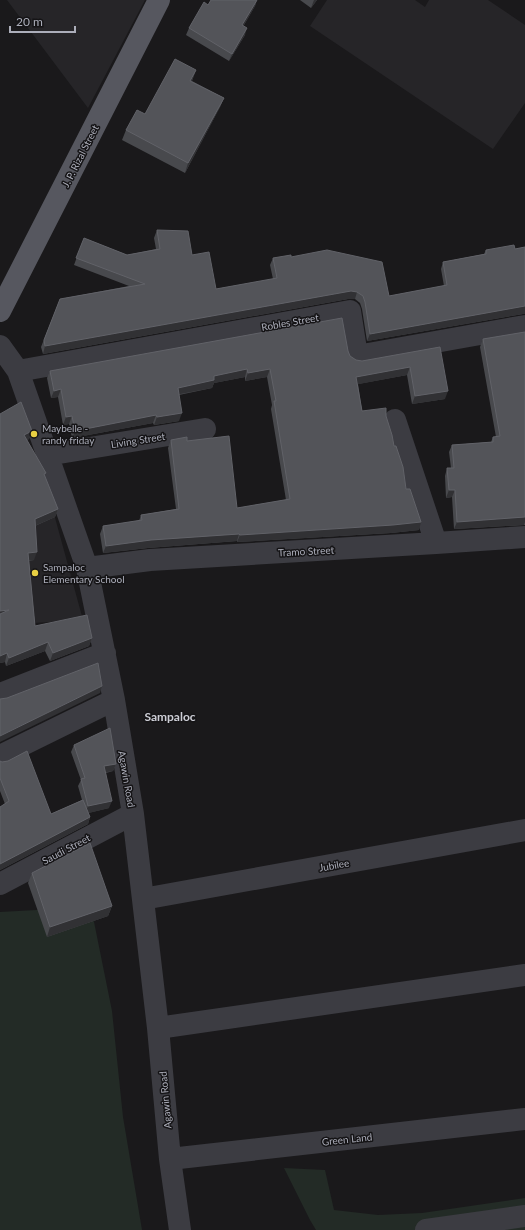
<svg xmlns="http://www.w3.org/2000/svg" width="525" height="1230" font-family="Lato,sans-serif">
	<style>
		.built { fill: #262528 }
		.green { fill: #232b26 }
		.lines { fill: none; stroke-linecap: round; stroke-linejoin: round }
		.minor { stroke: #3c3c42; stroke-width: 22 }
		.major { stroke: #56575f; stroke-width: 22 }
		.wall { fill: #48494d }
		.shaded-wall { fill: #313134 }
		.building { fill: #535459; stroke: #616268 }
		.poi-dot { fill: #e9d043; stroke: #151416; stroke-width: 1.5 }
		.labels { text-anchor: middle; stroke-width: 3; stroke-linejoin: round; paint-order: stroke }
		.street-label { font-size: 10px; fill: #acaeba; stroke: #151416 }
		.poi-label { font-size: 10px; fill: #acaeba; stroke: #151416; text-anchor: start }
		.quarter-label { font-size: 12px; font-weight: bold; fill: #cdced6; stroke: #151416 }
	</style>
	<rect width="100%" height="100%" fill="#1a191b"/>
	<path class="built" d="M7,0H145L88,108Z
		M327,0H415L425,7L429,0H488L525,25V103L493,149L310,26Z
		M54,514L83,620L0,625V526Z"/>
	<path class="green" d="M91,907L112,1011L123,1117L142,1230H0V912Z
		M284,1168L325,1170L334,1210L378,1215L422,1213L525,1198V1230H316L310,1220Z"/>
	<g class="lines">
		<path class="minor" d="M0,346L18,371L87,568L114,700L133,814L158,1028L170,1159L180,1230
			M18,371L350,311L357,356L525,326
			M395,420L436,543
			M47,455L205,429
			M87,568L150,560L436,543L525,537
			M0,694L105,653
			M0,756L114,700
			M0,884L133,814
			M143,899L525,830
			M158,1028L525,975
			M170,1159L525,1119
			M426,1230L525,1216"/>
		<path class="major" d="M0,311L159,0"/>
	</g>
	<path class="wall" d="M211,0H257L255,6L244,25L245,35L229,61L186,35L189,28L208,5Z
		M300,0H317L311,8Z
		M196,70L192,81L224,98L220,107L185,173L122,140L126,130L145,114Z
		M157,230L192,255L216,289L273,279L270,265L273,258L291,257L389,296L444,286L441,269L443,262L484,254L486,250L515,249L525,247V314H523L367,341L362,309L360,303L355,299H348L43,354L41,347L60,299L129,286L74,265L84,238L127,255L156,249L154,238Z
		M525,332V525L454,529L452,497L446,498L445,476L447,468H451L449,452L452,445L491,442L493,437H496L480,347L483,339Z
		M440,347L445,399L412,404L407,375L358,384L362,411L386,416L406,489L419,530L391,533L237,542V541L148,548L103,553L100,534L103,526L139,521L141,515L176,509L168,448L171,440L187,441L237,508L286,500L271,409L272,405L267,377L245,381V377L214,383L212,388L179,395V421L154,425L153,423L72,438L69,424L63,425L58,397L51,398L47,378L50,371L348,351L350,356L356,360L362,361Z
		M0,414L32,431L29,439L27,440L45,476L58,509L55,517L35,526L34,560L29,561L35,626L92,638L89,646L50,661L45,651L6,666L5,662L0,663Z
		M74,745L116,764L113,771L106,773L109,808L88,813L90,817L88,824L0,870V807L5,804L0,791V761L51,814L82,800L78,786L81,780L71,752Z
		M32,873L112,906L108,916L47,937L28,883Z"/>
	<path class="shaded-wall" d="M257,0L255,6L240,32L242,25Z
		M314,0H317L311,8Z
		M247,28L245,35L229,61L232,54Z
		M196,70L192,80L187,90L190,81Z
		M224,98L220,107L185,173L188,163Z
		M351,291L357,292L355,299H348L43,354L45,346Z
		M525,306V314H523L367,341L370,334Z
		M410,367L407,375L354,385L356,377Z
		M247,369L245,377L214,383L212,388L175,395L178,388L214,376Z
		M270,369L267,377L245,381L248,373Z
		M61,389L58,397L51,398L54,391Z
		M448,391L445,399L412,404L415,396Z
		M182,413L179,421L154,425L157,417Z
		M156,415L153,423L72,438L75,431Z
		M72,416L69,424L63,425L66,417Z
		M32,431L29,439L21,443L24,435Z
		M449,490H455L452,497L446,498Z
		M58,509L55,517L32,527L35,519Z
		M525,517V522L524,525L454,529L457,522Z
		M421,522L419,530L391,533L237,542L240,535Z
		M239,534L237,541L148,548L103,553L106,546L151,540Z
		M37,552L34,560L25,561L28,553Z
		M9,610L0,619V611Z
		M92,638L89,646L50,661L53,653Z
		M48,642L45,651L6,666L9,658Z
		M7,653L5,662L0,663V656Z
		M102,686L100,693L0,742V736Z
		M116,764L113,771L102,773L104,766Z
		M112,801L109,808L85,814L88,806Z
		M90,817L88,824L0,870V864Z
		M112,906L108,916L47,937L50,927Z"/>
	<path class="building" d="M211,0H257L242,25L247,28L232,54L189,28L204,2L208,5Z
		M175,59L196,70L190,81L224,98L188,163L126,130L137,110L145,114Z
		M157,230L188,231L192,255L209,252L216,289L277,278L273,258L291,255V257L327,250L382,262L389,296L447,285L443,262L486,254V250L514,245L515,249L525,247V306L370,334L365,302L363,296L357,292L351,291L45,346L44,340L60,299L145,284L76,258L84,238L127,255L160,249Z
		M342,318L348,351L350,356L356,360L362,361L440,347L448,391L415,396L410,367L356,377L362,411L386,408V416L392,435L394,446H396L403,467L406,489H410L421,522L393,525L240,535L239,534L151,540L106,546L103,526L142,520L141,515L179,509L171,440L187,437V441L229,436L237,508L290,499L274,401H276L270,369L248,373L247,369L214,376V380L178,388L182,413L157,417L156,415L75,431L72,416L66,417L61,389L54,391L50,371Z
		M525,332V517L457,522L455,490H449L447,468H454L452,445L493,442V437L500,436L483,339Z
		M21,402L32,431L24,435L46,473L44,474L58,509L35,519L37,552L28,553L35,626L87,615L92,638L53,653L48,642L9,658L7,653L0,656V614L9,610L0,611V414Z
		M98,663L102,686L0,736V699L7,698Z
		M110,728L116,764L104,766L112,801L88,806L81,779L85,778L74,745Z
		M27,751L51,814L83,800L90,817L0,864V807L9,801L0,778V761L2,762L8,761Z
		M90,843L112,906L50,927L32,873Z"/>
	<g class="poi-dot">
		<circle cx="34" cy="434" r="4"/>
		<circle cx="35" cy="573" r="4"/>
	</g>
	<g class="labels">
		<g class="street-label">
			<text transform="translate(80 156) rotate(-63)" y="4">J. P. Rizal Street</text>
			<text transform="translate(290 322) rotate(-10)" y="4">Robles Street</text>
			<text transform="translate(138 440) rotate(-9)" y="4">Living Street</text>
			<text transform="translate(306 551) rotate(-3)" y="4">Tramo Street</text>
			<text transform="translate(127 779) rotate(80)" y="4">Agawin Road</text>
			<text transform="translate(66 849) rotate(-28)" y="4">Saudi Street</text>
			<text transform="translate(334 865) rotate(-10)" y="4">Jubilee</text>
			<text transform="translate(165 1100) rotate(-95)" y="4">Agawin Road</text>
			<text transform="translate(347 1139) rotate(-6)" y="4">Green Land</text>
		</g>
		<g class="poi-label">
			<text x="42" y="432">Maybelle -<tspan x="42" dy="12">randy friday</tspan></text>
			<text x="43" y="571">Sampaloc<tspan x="43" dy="12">Elementary School</tspan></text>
		</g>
		<g class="quarter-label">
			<text x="170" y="721">Sampaloc</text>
		</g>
	</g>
	<path d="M10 26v6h65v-6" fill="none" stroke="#acaeba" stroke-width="2"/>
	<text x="16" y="26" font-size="12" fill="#acaeba" stroke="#151416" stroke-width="3" paint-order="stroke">20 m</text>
</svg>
